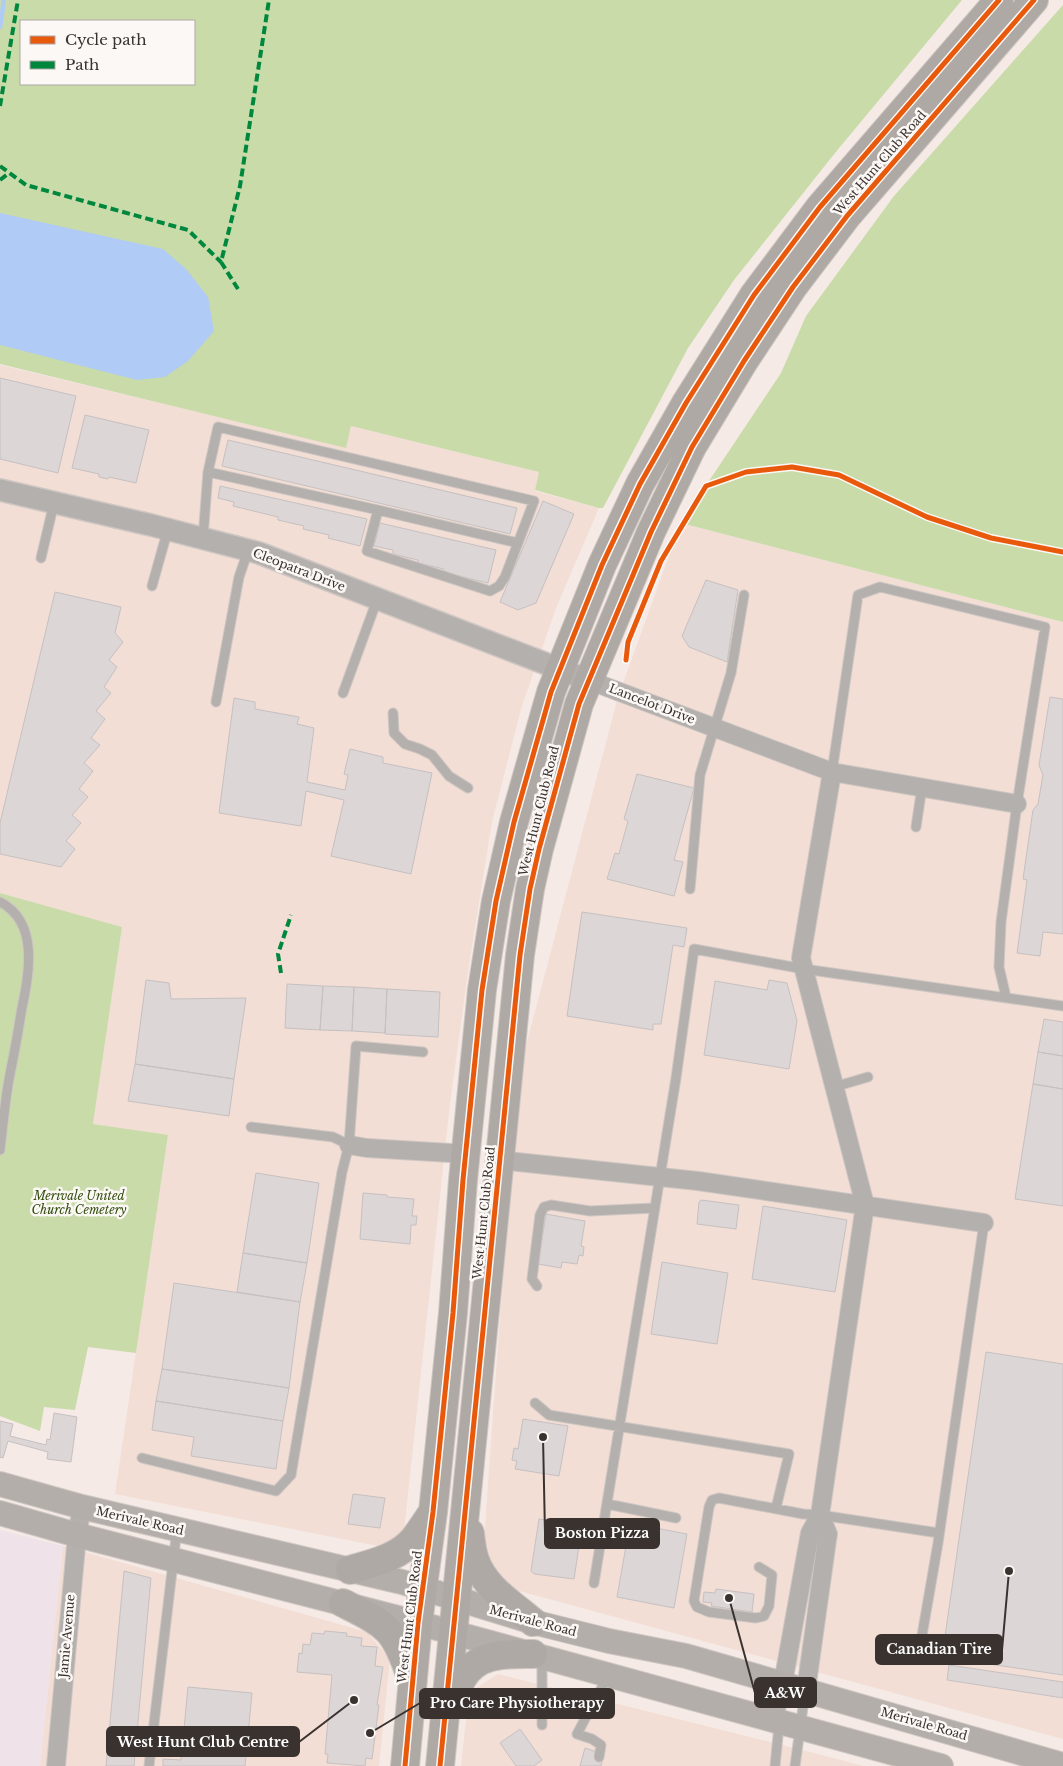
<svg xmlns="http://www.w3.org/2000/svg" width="1063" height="1766" font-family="'Libre Baskerville',serif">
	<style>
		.built { fill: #f2ded5 }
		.industrial { fill: #f0e2e9 }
		.green { fill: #c8dba9; fill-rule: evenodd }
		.water { fill: #b0cbf6 }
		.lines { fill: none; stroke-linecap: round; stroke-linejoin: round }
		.stream { stroke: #b0cbf6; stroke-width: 4.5 }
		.building { fill: #dcd6d7; stroke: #c6c0c1 }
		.service-casing { stroke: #cec6c2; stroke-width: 11 }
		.minor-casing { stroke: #cec6c2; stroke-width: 20 }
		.tertiary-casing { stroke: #cec6c2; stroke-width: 24 }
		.secondary-casing { stroke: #cec6c2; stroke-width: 26 }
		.primary-casing { stroke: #cec6c2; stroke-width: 30 }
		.service { stroke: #b4b0ad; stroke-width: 9 }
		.minor { stroke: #b4b0ad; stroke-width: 18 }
		.tertiary { stroke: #b4b0ad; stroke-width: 21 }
		.secondary { stroke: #b4aeab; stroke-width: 24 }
		.primary { stroke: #aea9a4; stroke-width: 28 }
		.quiet { stroke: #00873e; stroke-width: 4; stroke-dasharray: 8 4; stroke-linecap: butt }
		.cycleway-casing { stroke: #fcf8f6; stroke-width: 8 }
		.cycleway { stroke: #e8590c; stroke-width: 5 }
		.labels { text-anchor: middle; stroke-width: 5; stroke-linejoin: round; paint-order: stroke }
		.street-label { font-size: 12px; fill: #3a322e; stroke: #fcf8f6 }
		.park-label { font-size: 12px; font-style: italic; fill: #314c0c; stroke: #fcf8f6 }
		.leader { fill: none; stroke: #3a322e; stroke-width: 2 }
		.callout-dot { fill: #3a322e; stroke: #fcf8f6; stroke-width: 2 }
		.callout { fill: #3a322e; stroke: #3a322e; stroke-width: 2 }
		.callout-label { font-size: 14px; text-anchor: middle; font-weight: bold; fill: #fff }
	</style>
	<rect width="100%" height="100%" fill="#f5eae5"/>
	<path class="built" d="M0,365L345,447L351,426L539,472L535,491L599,508L556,608L521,709L492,822L469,965L450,1103L404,1531L383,1547L115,1494L168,1136L93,1124L122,927L0,893Z
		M681,523L1063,622V1739L512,1589L483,1554L517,1080L618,697Z
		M63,1546L367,1632L390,1659L379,1766H40Z
		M498,1674L826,1756L863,1766H461L469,1693Z"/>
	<path class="industrial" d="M0,1530L63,1546L40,1766H0Z"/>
	<path class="green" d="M0,0H962L835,153L734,280L688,348L603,508H599L535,490L539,472L351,426L346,448L0,364ZM21,21H194V84H21Z
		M1063,5V622L681,523L781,373L806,316L894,196Z
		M0,893L122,927L93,1124L168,1135L136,1353L88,1347L75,1410L44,1407L40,1431L0,1416Z"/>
	<path class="water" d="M0,213L163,249L186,269L208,297L214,331L188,361L165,377L137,380L0,345Z"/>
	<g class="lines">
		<path class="stream" d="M0,27L4,0"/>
	</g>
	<path class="building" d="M0,378L76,396L58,473L0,459Z
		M85,415L149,430L136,483L109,477L108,479L99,477V474L72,468Z
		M228,440L517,508L510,534L222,466Z
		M220,486L367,519L360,546L328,538L329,535L303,529L304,526L278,520V517L233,506L234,502L218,498Z
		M543,501L574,514L536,603L518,610L500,602Z
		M380,523L496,550L488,583L443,572L444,569L418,563V560L393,554V550L374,546Z
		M706,580L738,590L727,662L689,647L682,636Z
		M55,592L121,607L115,633L123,642L109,660L117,667L104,687L111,693L96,711L105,719L91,738L100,745L84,763L93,771L79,789L88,797L72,815L81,823L66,841L75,849L61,867L0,854V823Z
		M1050,697L1063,699V934L1043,932L1040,956L1017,953L1027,880L1023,879L1033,810L1038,804L1043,775L1039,765Z
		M234,698L255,702V709L299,717L297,724L314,728L307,782L345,790L348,775L344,774L350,749L383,757V763L432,773L411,874L331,856L344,800L306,791L301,826L219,813Z
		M637,774L694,788L674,860L683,862L674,896L607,879L615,853L619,854L628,821L624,819Z
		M582,912L687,928L684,947L673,945L661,1024H653V1030L567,1016Z
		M146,980L169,983L171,999L246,998L234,1079L135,1064Z
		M769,980L787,983L797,1021L789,1069L704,1055L715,981L767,990Z
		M287,984L323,986L320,1030L285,1028Z
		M323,986L354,987L352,1031L320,1030Z
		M354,987L387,989L385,1033L352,1031Z
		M387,989L440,992L438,1037L385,1034Z
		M1044,1019L1063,1022V1056L1038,1052Z
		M1038,1052L1063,1056V1089L1033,1084Z
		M135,1064L234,1079L229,1116L128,1101Z
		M1033,1084L1063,1089V1206L1015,1199Z
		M256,1173L319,1183L307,1263L243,1253Z
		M363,1193L387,1195V1197L414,1199L412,1216H417L416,1225H411L410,1244L360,1239Z
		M701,1200L739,1205L736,1229L697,1224L699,1202Z
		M763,1206L847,1220L835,1292L752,1279Z
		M546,1214L585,1221L581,1246L584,1247L583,1256L579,1255L577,1264L562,1262L561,1268L538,1264Z
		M243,1253L307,1263L300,1302L237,1292Z
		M662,1262L728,1273L717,1344L651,1334Z
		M174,1283L300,1302L289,1388L162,1369Z
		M986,1352L1063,1364V1675L942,1657Z
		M162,1369L289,1388L283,1421L156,1401Z
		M156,1401L283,1421L276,1469L191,1456L194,1437L152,1430Z
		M54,1413L77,1417L71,1462L47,1459L48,1452L8,1441L3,1458L0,1457V1421L13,1424L10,1436L46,1445L47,1439L50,1440Z
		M523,1419L568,1426L559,1476L515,1469L517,1461L512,1460L514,1448L518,1449Z
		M353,1494L385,1498L380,1528L348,1524Z
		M539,1519L582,1526L574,1579L534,1574L531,1571Z
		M630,1523L687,1534L674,1608L617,1597Z
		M124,1571L151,1578L134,1766H106Z
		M716,1589L754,1594L752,1612L711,1606L712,1603L703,1602L704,1592L715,1593Z
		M325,1631L347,1633L346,1636L362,1638L361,1646L377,1647L375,1666L383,1667L377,1705H379L372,1759L366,1758L365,1766L327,1763L328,1754H325L332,1675L297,1672L299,1653L302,1654L303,1644L310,1645L312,1633L324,1634Z
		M949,1665L1063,1682V1698L947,1680Z
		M188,1687L252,1693L245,1766H163V1759L181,1760Z
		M520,1729L542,1760L534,1766H516L500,1743Z
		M585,1748L594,1751L596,1756L603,1758L601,1766H580Z"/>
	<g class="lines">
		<defs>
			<path id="service" d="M378,510L518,543
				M203,538L208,472L218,427L534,501L505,577L499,586L490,591L367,551L378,510L208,472
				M41,558L54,503
				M152,586L168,529
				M343,693L377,600
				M216,702L239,577L248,551
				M393,713L394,733L405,744L420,749L432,755L449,776L468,788
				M832,772L858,595L880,587L1045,627L1017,804L1001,922L999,967L1006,997
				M916,827L922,787
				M690,889L700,775L731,673L744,595
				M0,902C41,923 28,978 21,1013C18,1034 14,1054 10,1074C5,1099 3,1125 0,1150
				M834,1087L868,1077
				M251,1127L333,1137L349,1145
				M537,1286L532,1279L540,1215L544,1207L551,1205L590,1211L654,1208
				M535,1403L549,1415L789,1454L776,1508
				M142,1458L276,1491L291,1475L342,1172L349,1145L356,1046L423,1052
				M607,1504L676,1518
				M759,1567L772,1575L769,1606L764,1616L756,1618L709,1612L697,1607L694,1601L709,1507L712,1500L719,1498L803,1514L820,1515L939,1533
				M594,1583L676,1078L694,949L804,969L1063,1006
				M900,1644L920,1647L938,1543L984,1223
				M542,1725V1659
				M599,1757L601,1745L592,1739L577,1734L608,1676
				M149,1766L177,1529
				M775,1766L783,1686
				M795,1766L805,1692"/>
			<path id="minor" d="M588,680L832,772L1017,804
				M349,1145L367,1148L467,1154
				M499,1160L698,1181L984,1223
				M783,1683L810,1533L820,1515L865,1205L801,958L832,772
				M806,1690L827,1540L828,1534L820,1515
				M56,1766L77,1535L82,1507"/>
			<path id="tertiary" d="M0,490L151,525L259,553L588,680"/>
			<path id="secondary" d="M0,1484L82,1507L402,1582L533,1622L609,1641L686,1656L1063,1765
				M0,1513L77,1535L418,1623L941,1766"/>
			<path id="primary" d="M470,1533C471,1542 472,1552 475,1560C484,1587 512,1604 533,1622
				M350,1570C373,1563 398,1558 414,1539C420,1531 426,1522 432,1513
				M343,1603C386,1625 394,1627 410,1675
				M453,1705C456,1696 458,1686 462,1679C477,1652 507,1654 533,1654
				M405,1766L418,1623L433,1512L453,1313L463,1180L482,990L496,901L514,822L551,692L602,565L640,484L686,403L754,295L820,207L999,0
				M440,1766L520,955L530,889L539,849L579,704L651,532L692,447L744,361L793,287L847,216L1034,0"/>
		</defs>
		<use href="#service" class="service-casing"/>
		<use href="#minor" class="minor-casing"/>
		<use href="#tertiary" class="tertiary-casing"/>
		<use href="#secondary" class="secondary-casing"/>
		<use href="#primary" class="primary-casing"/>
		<use href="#service" class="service"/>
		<use href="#minor" class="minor"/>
		<use href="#tertiary" class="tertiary"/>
		<use href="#secondary" class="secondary"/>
		<use href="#primary" class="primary"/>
		<path class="quiet" d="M0,106L18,0
			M0,166L26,185L188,230L221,262
			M0,180L9,173
			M238,289L221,262L240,186L269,0
			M281,973L278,954L291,915"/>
		<defs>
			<path id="cycleway" d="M626,660L628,642L661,561L706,486L746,472L792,467L839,475L927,517L991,538L1063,552
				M405,1766L418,1623L433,1512L453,1313L463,1180L482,990L496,901L514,822L551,692L602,565L640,484L686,403L754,295L820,207L999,0
				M440,1766L520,955L530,889L539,849L579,704L651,532L692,447L744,361L793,287L847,216L1034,0"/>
		</defs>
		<use href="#cycleway" class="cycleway-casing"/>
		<use href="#cycleway" class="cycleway"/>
	</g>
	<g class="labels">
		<g class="street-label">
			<text transform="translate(880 163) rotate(-49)" y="4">West Hunt Club Road</text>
			<text transform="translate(299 570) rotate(21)" y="4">Cleopatra Drive</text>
			<text transform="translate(652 704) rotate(21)" y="4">Lancelot Drive</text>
			<text transform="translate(539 811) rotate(-76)" y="4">West Hunt Club Road</text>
			<text transform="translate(484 1213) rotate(-84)" y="4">West Hunt Club Road</text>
			<text transform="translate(140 1521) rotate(13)" y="4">Merivale Road</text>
			<text transform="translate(410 1617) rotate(-83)" y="4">West Hunt Club Road</text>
			<text transform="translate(533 1621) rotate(15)" y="4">Merivale Road</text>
			<text transform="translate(67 1636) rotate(-85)" y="4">Jamie Avenue</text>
			<text transform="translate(924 1724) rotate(16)" y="4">Merivale Road</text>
		</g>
		<g class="park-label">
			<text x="79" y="1200">Merivale United<tspan x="79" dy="14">Church Cemetery</tspan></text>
		</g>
	</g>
	<path class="leader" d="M543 1437L545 1533M1009 1571L1002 1650M729 1598L755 1693M370 1733L420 1703M354 1700L299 1742"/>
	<g class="callout-dot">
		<circle cx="543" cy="1437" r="5"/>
		<circle cx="1009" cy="1571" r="5"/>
		<circle cx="729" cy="1598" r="5"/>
		<circle cx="370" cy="1733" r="5"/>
		<circle cx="354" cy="1700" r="5"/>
	</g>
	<g class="callout">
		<rect x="545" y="1519" width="114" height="29" rx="5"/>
		<rect x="876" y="1635" width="126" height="29" rx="5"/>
		<rect x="755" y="1678" width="61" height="29" rx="5"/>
		<rect x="420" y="1689" width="194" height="29" rx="5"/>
		<rect x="107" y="1727" width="192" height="29" rx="5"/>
	</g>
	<g class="callout-label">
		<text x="602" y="1538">Boston Pizza</text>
		<text x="939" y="1654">Canadian Tire</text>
		<text x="785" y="1698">A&amp;W</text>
		<text x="517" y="1708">Pro Care Physiotherapy</text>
		<text x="203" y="1747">West Hunt Club Centre</text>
	</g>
	<rect x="20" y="20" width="175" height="65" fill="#fcf8f6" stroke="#aea9a6"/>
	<rect x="30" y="36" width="25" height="8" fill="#e8590c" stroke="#aea9a6"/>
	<text x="65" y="45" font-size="15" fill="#3a322e">Cycle path</text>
	<rect x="30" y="61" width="25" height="8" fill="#00873e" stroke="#aea9a6"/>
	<text x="65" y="70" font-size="15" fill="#3a322e">Path</text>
</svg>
